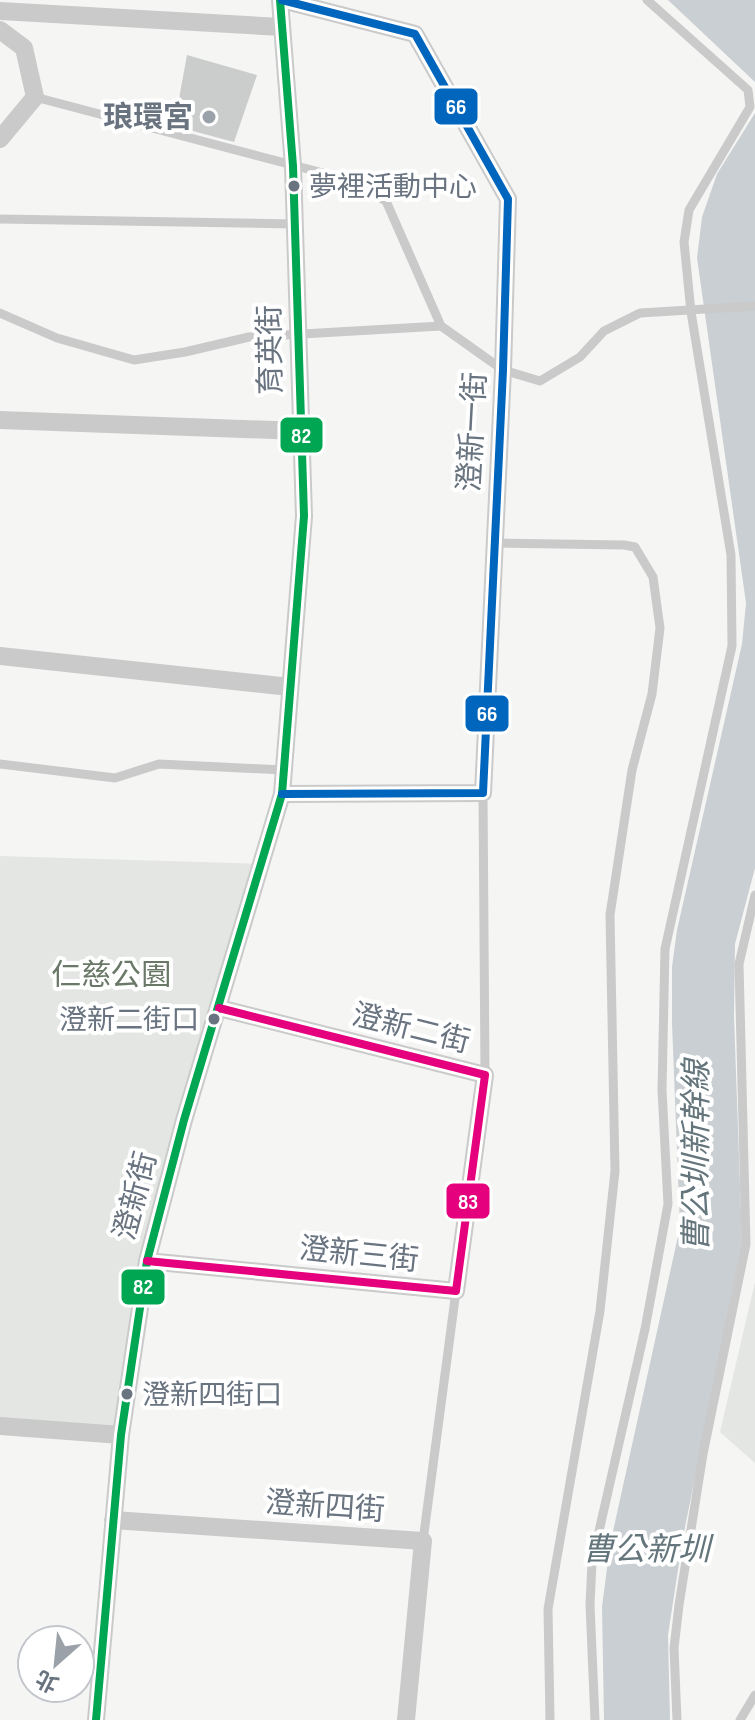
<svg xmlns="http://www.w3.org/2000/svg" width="755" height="1720" font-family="'Sofia Sans Condensed','Noto Sans TC',sans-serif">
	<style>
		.green { fill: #e3e6e2 }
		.water { fill: #c9cfd2 }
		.building { fill: #cbcccc }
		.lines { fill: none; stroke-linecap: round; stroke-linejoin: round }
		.service { stroke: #cacacb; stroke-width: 9 }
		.minor { stroke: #cacacb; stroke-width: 18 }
		.bus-1-casing { stroke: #fff; stroke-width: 14 }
		.bus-2-casing { stroke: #fff; stroke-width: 14 }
		.bus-3-casing { stroke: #fff; stroke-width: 14 }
		.bus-1 { stroke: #00a651; stroke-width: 8 }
		.bus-2 { stroke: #0065bd; stroke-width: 8 }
		.bus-3 { stroke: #e5007d; stroke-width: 8 }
		.poi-dot { fill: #9aa1a9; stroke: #fff; stroke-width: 3 }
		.bus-dot { fill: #697480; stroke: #fff; stroke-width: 3 }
		.labels { text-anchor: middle; stroke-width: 8; stroke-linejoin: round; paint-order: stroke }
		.bus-label { font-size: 28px; fill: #697480; stroke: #fff; text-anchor: start }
		.poi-label { font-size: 30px; font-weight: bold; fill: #697480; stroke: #fff; text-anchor: end }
		.street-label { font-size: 30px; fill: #697480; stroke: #fff }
		.park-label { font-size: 30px; fill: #697867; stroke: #fff }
		.water-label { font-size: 32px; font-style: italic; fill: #64757c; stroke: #fff }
		.line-badge { stroke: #fff; stroke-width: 3 }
		.badge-label { font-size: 22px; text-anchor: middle; font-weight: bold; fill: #fff }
	</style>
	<rect width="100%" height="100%" fill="#f5f5f4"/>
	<path class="green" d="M0,856L261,864L147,1261L121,1435L0,1426Z
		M755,1282V1463L720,1432Z"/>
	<path class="water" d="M668,0H755V82Z
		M755,113V868L735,944L734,1016L742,1243L683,1537L668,1635L670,1720H604L602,1607L610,1545L680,1227L672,1023V967L677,930L742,644L746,603L697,258L702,217L717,174Z"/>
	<path class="building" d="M187,55L257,75L234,142L174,126Z"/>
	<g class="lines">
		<path class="service" d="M35,97L342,178L386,201L441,326L503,370L540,381L580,357L604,331L640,313L755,306
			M0,219L294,224
			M0,313L57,338L134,360L185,352L249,337L441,326
			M495,543L624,545L635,547L653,577L660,628L652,694L632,770L610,915L615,1171L600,1311L548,1609L550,1720
			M0,764L115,778L159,764L284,770
			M483,793L485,1075
			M423,1541L456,1291
			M595,1720L590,1605L592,1562L645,1329L668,1204L662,1090L665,949L732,646L731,555L691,312L684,242L689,210L750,107L748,90L647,0
			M677,1720L674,1648L679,1605L703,1454L746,1244L739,964L755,895
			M740,1720L755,1695"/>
		<path class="minor" d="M0,11L281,27
			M0,30L24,48L35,97L0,139
			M0,420L299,431
			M0,656L290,687
			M282,794L483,793L503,370L508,199L415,34L282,0
			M147,1261L456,1291L485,1075L219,1008
			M0,1426L121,1435
			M113,1520L423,1541L406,1720
			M96,1720L121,1435L147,1261L184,1120L282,794L304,516L293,166L280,0"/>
		<defs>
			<path id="bus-1" d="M96,1720L121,1435L147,1261L184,1120L282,794L304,516L293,166L280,0"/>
			<path id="bus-2" d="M282,794L483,793L503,370L508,199L415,34L282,0"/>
			<path id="bus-3" d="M147,1261L456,1291L485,1075L219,1008"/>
		</defs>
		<use href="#bus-1" class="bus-1-casing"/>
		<use href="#bus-2" class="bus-2-casing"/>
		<use href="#bus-3" class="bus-3-casing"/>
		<use href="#bus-1" class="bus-1"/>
		<use href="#bus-2" class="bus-2"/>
		<use href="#bus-3" class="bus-3"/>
	</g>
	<circle class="poi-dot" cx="209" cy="117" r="8"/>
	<g class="bus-dot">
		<circle cx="294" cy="186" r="7"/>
		<circle cx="214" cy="1019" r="7"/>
		<circle cx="127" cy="1394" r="7"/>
	</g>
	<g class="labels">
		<g class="bus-label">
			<text x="309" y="196">夢裡活動中心</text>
			<text x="199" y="1029" text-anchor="end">澄新二街口</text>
			<text x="142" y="1404">澄新四街口</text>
		</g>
		<g class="poi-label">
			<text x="193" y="127">琅環宮</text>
		</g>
		<g class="street-label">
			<text transform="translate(270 350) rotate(-91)" y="10">育英街</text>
			<text transform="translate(472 432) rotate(-87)" y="10">澄新一街</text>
			<text transform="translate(411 1028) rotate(14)" y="10">澄新二街</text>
			<text transform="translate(135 1196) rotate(-75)" y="10">澄新街</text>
			<text transform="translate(359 1254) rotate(6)" y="10">澄新三街</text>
			<text transform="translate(325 1506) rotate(4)" y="10">澄新四街</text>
		</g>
		<g class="park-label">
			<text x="111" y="985">仁慈公園</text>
		</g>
		<g class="water-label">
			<text transform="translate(696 1156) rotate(-90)" y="11">曹公圳新幹線</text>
			<text x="646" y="1560">曹公新圳</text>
		</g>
	</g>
	<g class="line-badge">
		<rect x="433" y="87" width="46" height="39" rx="8" fill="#0065bd"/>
		<rect x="279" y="416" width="45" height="38" rx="8" fill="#00a651"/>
		<rect x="464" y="694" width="46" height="39" rx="8" fill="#0065bd"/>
		<rect x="445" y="1182" width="46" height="38" rx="8" fill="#e5007d"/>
		<rect x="120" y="1268" width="46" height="38" rx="8" fill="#00a651"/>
	</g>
	<g class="badge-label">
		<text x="456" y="114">66</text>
		<text x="301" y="443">82</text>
		<text x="487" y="721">66</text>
		<text x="468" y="1209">83</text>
		<text x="143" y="1294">82</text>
	</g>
	<g transform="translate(56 1664) rotate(207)"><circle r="38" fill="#ffffff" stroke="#c3c7cc" stroke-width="2"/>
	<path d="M0-6L14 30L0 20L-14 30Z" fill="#9aa1a9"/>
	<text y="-12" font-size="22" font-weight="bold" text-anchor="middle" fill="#697480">北</text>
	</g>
</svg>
